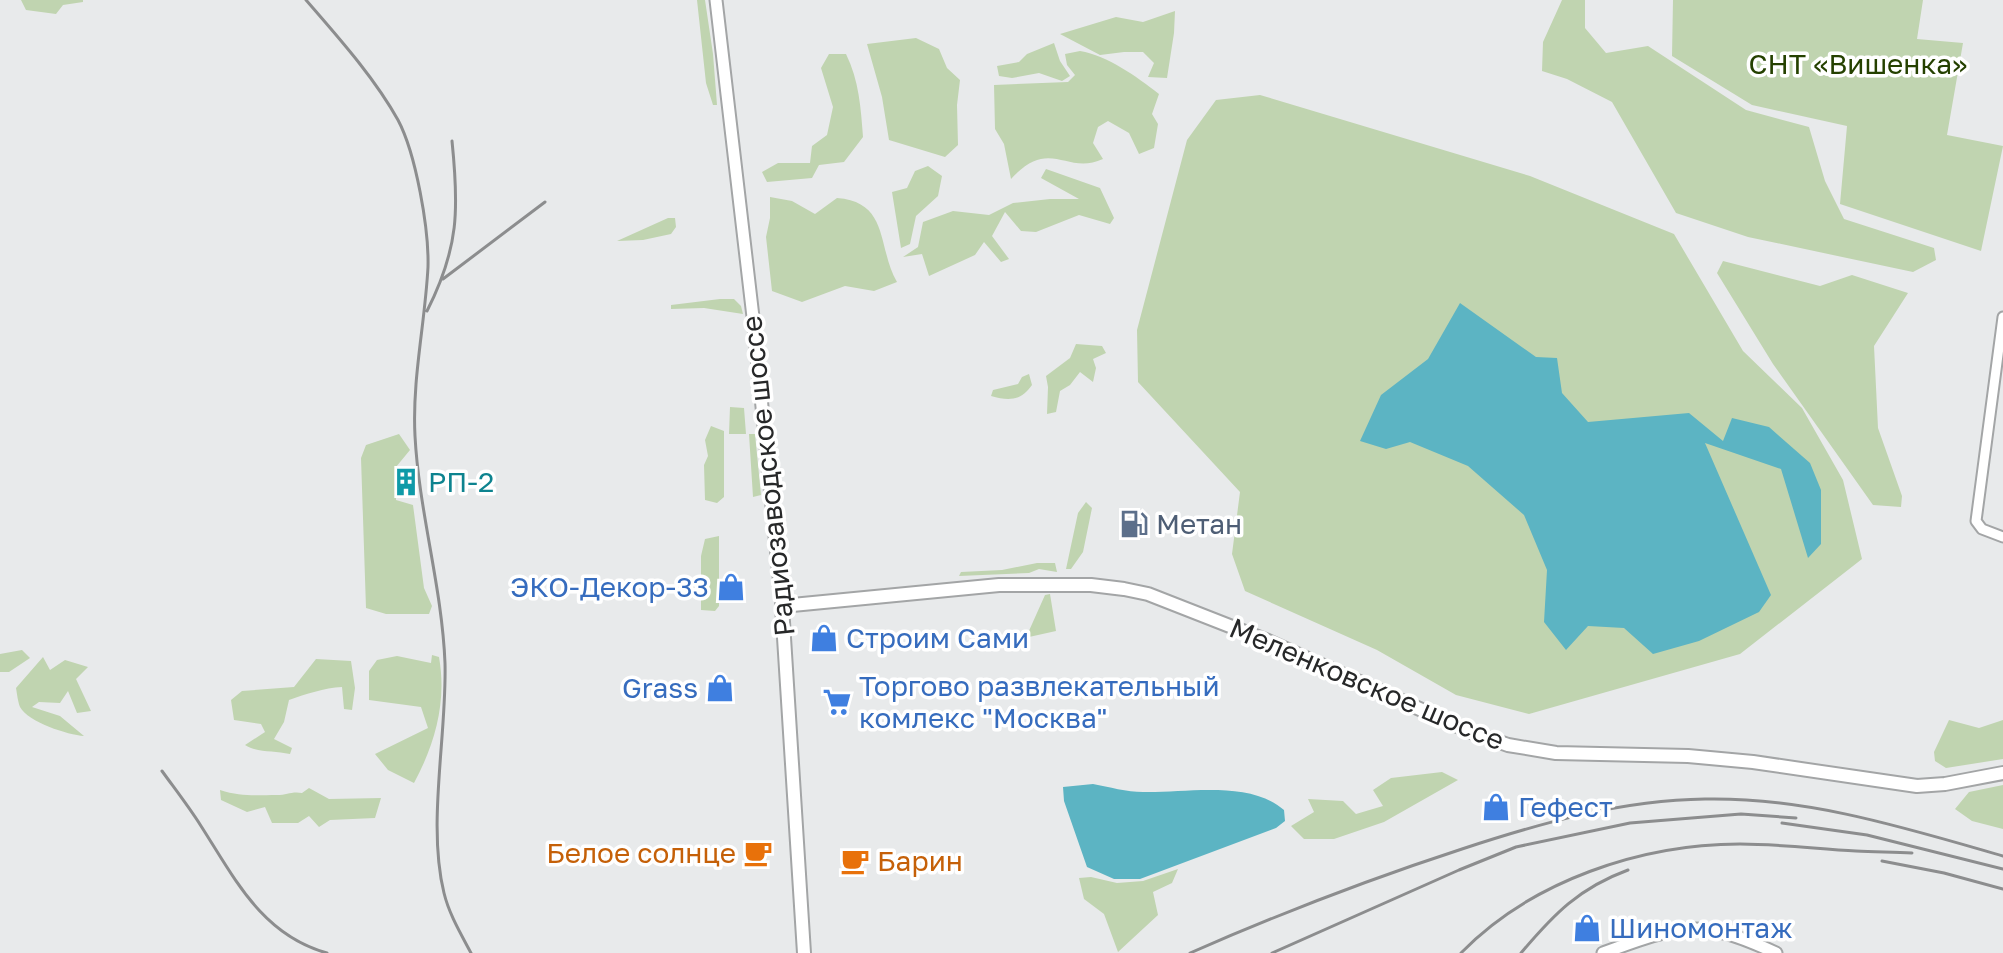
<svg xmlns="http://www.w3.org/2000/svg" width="2003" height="953" font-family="'Golos Text',sans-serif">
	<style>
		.green { fill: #c0d4b0 }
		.water { fill: #5cb4c3 }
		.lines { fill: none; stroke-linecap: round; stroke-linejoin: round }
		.minor-casing { stroke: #a3a5a6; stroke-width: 13 }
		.tertiary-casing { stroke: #a3a5a6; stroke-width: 15 }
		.secondary-casing { stroke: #a3a5a6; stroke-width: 16 }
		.minor { stroke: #fff; stroke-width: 9 }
		.tertiary { stroke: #fff; stroke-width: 11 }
		.secondary { stroke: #fff; stroke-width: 12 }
		.rail { stroke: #8c8d8e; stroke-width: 3 }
		.labels { text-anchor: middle; stroke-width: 7; stroke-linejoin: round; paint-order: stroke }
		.park-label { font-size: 28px; fill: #254100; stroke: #fff }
		.street-label { font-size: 28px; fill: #272829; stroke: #fff }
		.culture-label { font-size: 28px; fill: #0d838f; stroke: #fff; text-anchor: start }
		.service-label { font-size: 28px; fill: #4e5e75; stroke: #fff; text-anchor: start }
		.shop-label { font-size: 28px; fill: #366cbe; stroke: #fff; text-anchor: start }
		.food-label { font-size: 28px; fill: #c56008; stroke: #fff; text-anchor: end }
	</style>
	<rect width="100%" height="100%" fill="#e8eaeb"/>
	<path class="green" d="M21,0H83V2L63,5L56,14L26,10Z
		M697,0H705L713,54L717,105H713L706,83Z
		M1562,0H1585V28L1606,53L1648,46L1746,110L1809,127L1825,181L1844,219L1934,248L1936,260L1913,272L1748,237L1676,213L1612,102L1567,79L1542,71L1543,42Z
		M1673,0H1923L1917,39L1963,43L1947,135L2003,146L1981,251L1840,204L1847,126L1752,105L1672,56Z
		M1175,11L1174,33L1167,78L1148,77L1154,63L1143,52H1124L1100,55L1060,34L1116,17L1143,22Z
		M916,38L939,49L947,68L960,80L957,105L958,145L945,157L889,140L882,97L867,44Z
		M1054,43L1060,61L1070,76L1062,81L1039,73L1012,78L999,76L997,66L1019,62L1027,54Z
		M1080,51C1108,56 1136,76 1159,94L1152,114L1158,124L1154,148L1139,154L1129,133L1108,121L1098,127L1093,143L1103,159C1066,176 1050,136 1011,179L1004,144L995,129L994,85L1068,82L1075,75L1067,65L1065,54Z
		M829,54H846C859,80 861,109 863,137L844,162L819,165L812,178L767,182L762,172L778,163H810L812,146L827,135L833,107L821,68Z
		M1260,95L1530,176L1674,234L1743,351L1802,408L1843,480L1862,559L1740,654L1529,714L1456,695L1377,650L1245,591L1232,554L1240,492L1138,382L1137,330L1187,140L1216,100Z
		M928,166L942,176L938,196L916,216L910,244L901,248L892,192L907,188L915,171Z
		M1046,169L1100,188L1114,218L1110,224L1079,215L1036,232L1021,231L1005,212L992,236L1009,259L1001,262L984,242L975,255L929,276L922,254L903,257L918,247L923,222L953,211L989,215L1013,203L1050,199H1079L1041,178Z
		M770,197L792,201L815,214L837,198C890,202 877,248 897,282L874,291L845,286L802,302L772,291L766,237L770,218Z
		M668,218H675L676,227L671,234L643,240L617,241Z
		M1723,261L1820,286L1852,275L1908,293L1874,346L1878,428L1902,496L1901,507L1873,505L1773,364L1717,273Z
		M720,299H734L741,306L743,314L704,308L671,309V305Z
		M1076,344L1102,346L1106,353L1093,359L1096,368L1093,382L1080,372L1070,385L1060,391L1056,412L1047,414L1048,387L1046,376L1070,358Z
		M1029,374L1032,385C1021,401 1009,401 991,396L993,390L1018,384L1022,377Z
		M730,407L744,408L746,434H729Z
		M711,426L724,431V497L717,503L705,500L704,465L708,456L705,440Z
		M399,434L410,450L396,467V500L413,505L424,588L432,606L429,614H386L366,608L361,458L366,445Z
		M749,434H755L761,495L753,497Z
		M1086,502L1092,508L1083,552L1071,569H1066L1078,513Z
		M719,536V606L715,611L701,610V556L705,539Z
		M1037,563H1055L1057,572L1039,569L1029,573L959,576L961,572L1002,570Z
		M1050,594L1056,631L1029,637L1028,633L1045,595Z
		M22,650L30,658L9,672H0V654Z
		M432,655L439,657C447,702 435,744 414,783L388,770L375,754L428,728L421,707L369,700V671L377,660L397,656L431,663Z
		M43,657L50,670L65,660L88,667L76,679L91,711L77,713L68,691L60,703L39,702L32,707L60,716L84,736C68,735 28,722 20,707C18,702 17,694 16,688Z
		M316,659L351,661L355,688L352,710L344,709L342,687C324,688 306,694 289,700L284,722L274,739L292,748L290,754C274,750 258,753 245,745L265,732L261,724L234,720L231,700L242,691L294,687Z
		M1949,720L1979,728L2003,720V759L1946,768L1935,761L1934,752Z
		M1442,772L1458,780L1384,822L1334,839H1304L1291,826L1314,812L1308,799L1343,801L1356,814L1383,806L1373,790L1391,778Z
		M2003,785V829L1972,821L1955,809L1969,792Z
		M309,788L329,799L381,798L375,818L330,820L319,827L309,816L298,823H272L265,807L247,812L221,800L220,790C241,797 256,795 277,795C287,795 292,791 302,793Z
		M1178,869L1172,883L1153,892L1158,915L1118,952L1104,914L1084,899L1079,878L1091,877L1117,883L1143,881Z"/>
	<path class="water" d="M1460,303L1536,357L1557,358L1562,393L1588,422L1689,413L1723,441L1732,418L1769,427L1810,463L1821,490V544L1808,558L1781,469L1705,443L1771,595L1759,612L1699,641L1653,654L1624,628L1588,626L1566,650L1544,622L1547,570L1524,515L1468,466L1410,442L1386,449L1360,441L1381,395L1428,359Z
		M1093,784C1109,787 1127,792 1143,792C1186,793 1250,780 1284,810L1285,821L1276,828L1140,879H1114L1087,867L1064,801L1063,787Z"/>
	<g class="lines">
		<defs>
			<path id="minor" d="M2003,317L1976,521L1982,529L2003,537"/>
			<path id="tertiary" d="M716,0L753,317L782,606
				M1603,953C1679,925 1700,917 1776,953"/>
			<path id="secondary" d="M804,953L782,606L999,585H1091L1124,589L1148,594L1268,641L1471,732L1508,745L1556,753L1688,756L1753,762L1917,786L1945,784L2003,773"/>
		</defs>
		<use href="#minor" class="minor-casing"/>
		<use href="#tertiary" class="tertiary-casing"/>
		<use href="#secondary" class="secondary-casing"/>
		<use href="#minor" class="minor"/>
		<use href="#tertiary" class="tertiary"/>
		<use href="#secondary" class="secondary"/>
		<path class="rail" d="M306,0C338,37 374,77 398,120C416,154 429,229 428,267C425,324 412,379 415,436C419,512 442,587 445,663C447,735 427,824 444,893C449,914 461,934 471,953
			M443,279L545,202
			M427,311C459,248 459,209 452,141
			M162,771C175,789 189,807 201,826C235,879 262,935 327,953
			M1782,823L1867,835L2003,869
			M1882,861L1944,873L2003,889
			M1190,953C1279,914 1370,879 1462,849C1541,823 1622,800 1705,799C1807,797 1906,828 2003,856
			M1272,953L1459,870L1516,847L1630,823L1741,814L1796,818
			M1461,953C1531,881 1641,844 1740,844C1779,844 1818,849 1856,851C1875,852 1893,852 1912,853
			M1521,953C1554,914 1579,888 1628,870"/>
	</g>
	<defs>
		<symbol id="building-bare" viewBox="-9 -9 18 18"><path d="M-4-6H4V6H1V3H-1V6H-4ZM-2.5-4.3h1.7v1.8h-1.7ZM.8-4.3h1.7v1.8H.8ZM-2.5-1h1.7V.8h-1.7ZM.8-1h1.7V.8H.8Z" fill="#0f9aa8" stroke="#fff" stroke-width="2.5" paint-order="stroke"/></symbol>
		<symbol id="fuel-bare" viewBox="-9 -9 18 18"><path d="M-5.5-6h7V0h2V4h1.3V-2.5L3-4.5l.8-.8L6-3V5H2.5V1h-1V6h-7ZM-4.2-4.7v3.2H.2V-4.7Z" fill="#5c6f8a" stroke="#fff" stroke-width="2.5" paint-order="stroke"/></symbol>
		<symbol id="shop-bare" viewBox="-9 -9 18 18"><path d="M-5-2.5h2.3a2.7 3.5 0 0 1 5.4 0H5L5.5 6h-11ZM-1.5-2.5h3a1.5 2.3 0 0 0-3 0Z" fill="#3f7fe0" stroke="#fff" stroke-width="2.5" paint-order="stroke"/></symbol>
		<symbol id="supermarket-bare" viewBox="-9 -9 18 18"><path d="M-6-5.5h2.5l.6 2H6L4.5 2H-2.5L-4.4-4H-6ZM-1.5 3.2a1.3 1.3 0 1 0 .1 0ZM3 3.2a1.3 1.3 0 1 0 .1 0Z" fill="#3f7fe0" stroke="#fff" stroke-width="2.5" paint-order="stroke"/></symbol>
		<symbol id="cafe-bare" viewBox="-9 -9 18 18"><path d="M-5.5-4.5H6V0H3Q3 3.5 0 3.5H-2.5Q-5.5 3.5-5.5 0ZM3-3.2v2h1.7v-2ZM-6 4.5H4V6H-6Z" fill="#e8710a" stroke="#fff" stroke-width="2.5" paint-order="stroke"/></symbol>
	</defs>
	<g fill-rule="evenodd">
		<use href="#building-bare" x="386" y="462" width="40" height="40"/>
		<use href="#fuel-bare" x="1114" y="504" width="40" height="40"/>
		<use href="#shop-bare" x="711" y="567" width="40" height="40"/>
		<use href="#shop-bare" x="804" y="618" width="40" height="40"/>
		<use href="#shop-bare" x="700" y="668" width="40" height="40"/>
		<use href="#supermarket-bare" x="817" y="682" width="40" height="40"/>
		<use href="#shop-bare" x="1476" y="787" width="40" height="40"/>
		<use href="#cafe-bare" x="738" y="833" width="40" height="40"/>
		<use href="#cafe-bare" x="835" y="841" width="40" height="40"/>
		<use href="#shop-bare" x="1567" y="908" width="40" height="40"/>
	</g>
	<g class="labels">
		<g class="park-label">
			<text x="1858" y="74">СНТ «Вишенка»</text>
		</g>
		<g class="street-label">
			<text transform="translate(768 476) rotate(-96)" y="10">Радиозаводское шоссе</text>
			<text transform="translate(1367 684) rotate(23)" y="10">Меленковское шоссе</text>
		</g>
		<g class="culture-label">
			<text x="428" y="492">РП-2</text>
		</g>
		<g class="service-label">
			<text x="1156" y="534">Метан</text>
		</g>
		<g class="shop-label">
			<text x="709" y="597" text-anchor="end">ЭКО-Декор-33</text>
			<text x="846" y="648">Строим Сами</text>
			<text x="859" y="696">Торгово развлекательный<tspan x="859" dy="32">комлекс "Москва"</tspan></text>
			<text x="698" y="698" text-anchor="end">Grass</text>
			<text x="1518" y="817">Гефест</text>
			<text x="1609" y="938">Шиномонтаж</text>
		</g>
		<g class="food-label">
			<text x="736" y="863">Белое солнце</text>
			<text x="877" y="871" text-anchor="start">Барин</text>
		</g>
	</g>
</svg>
